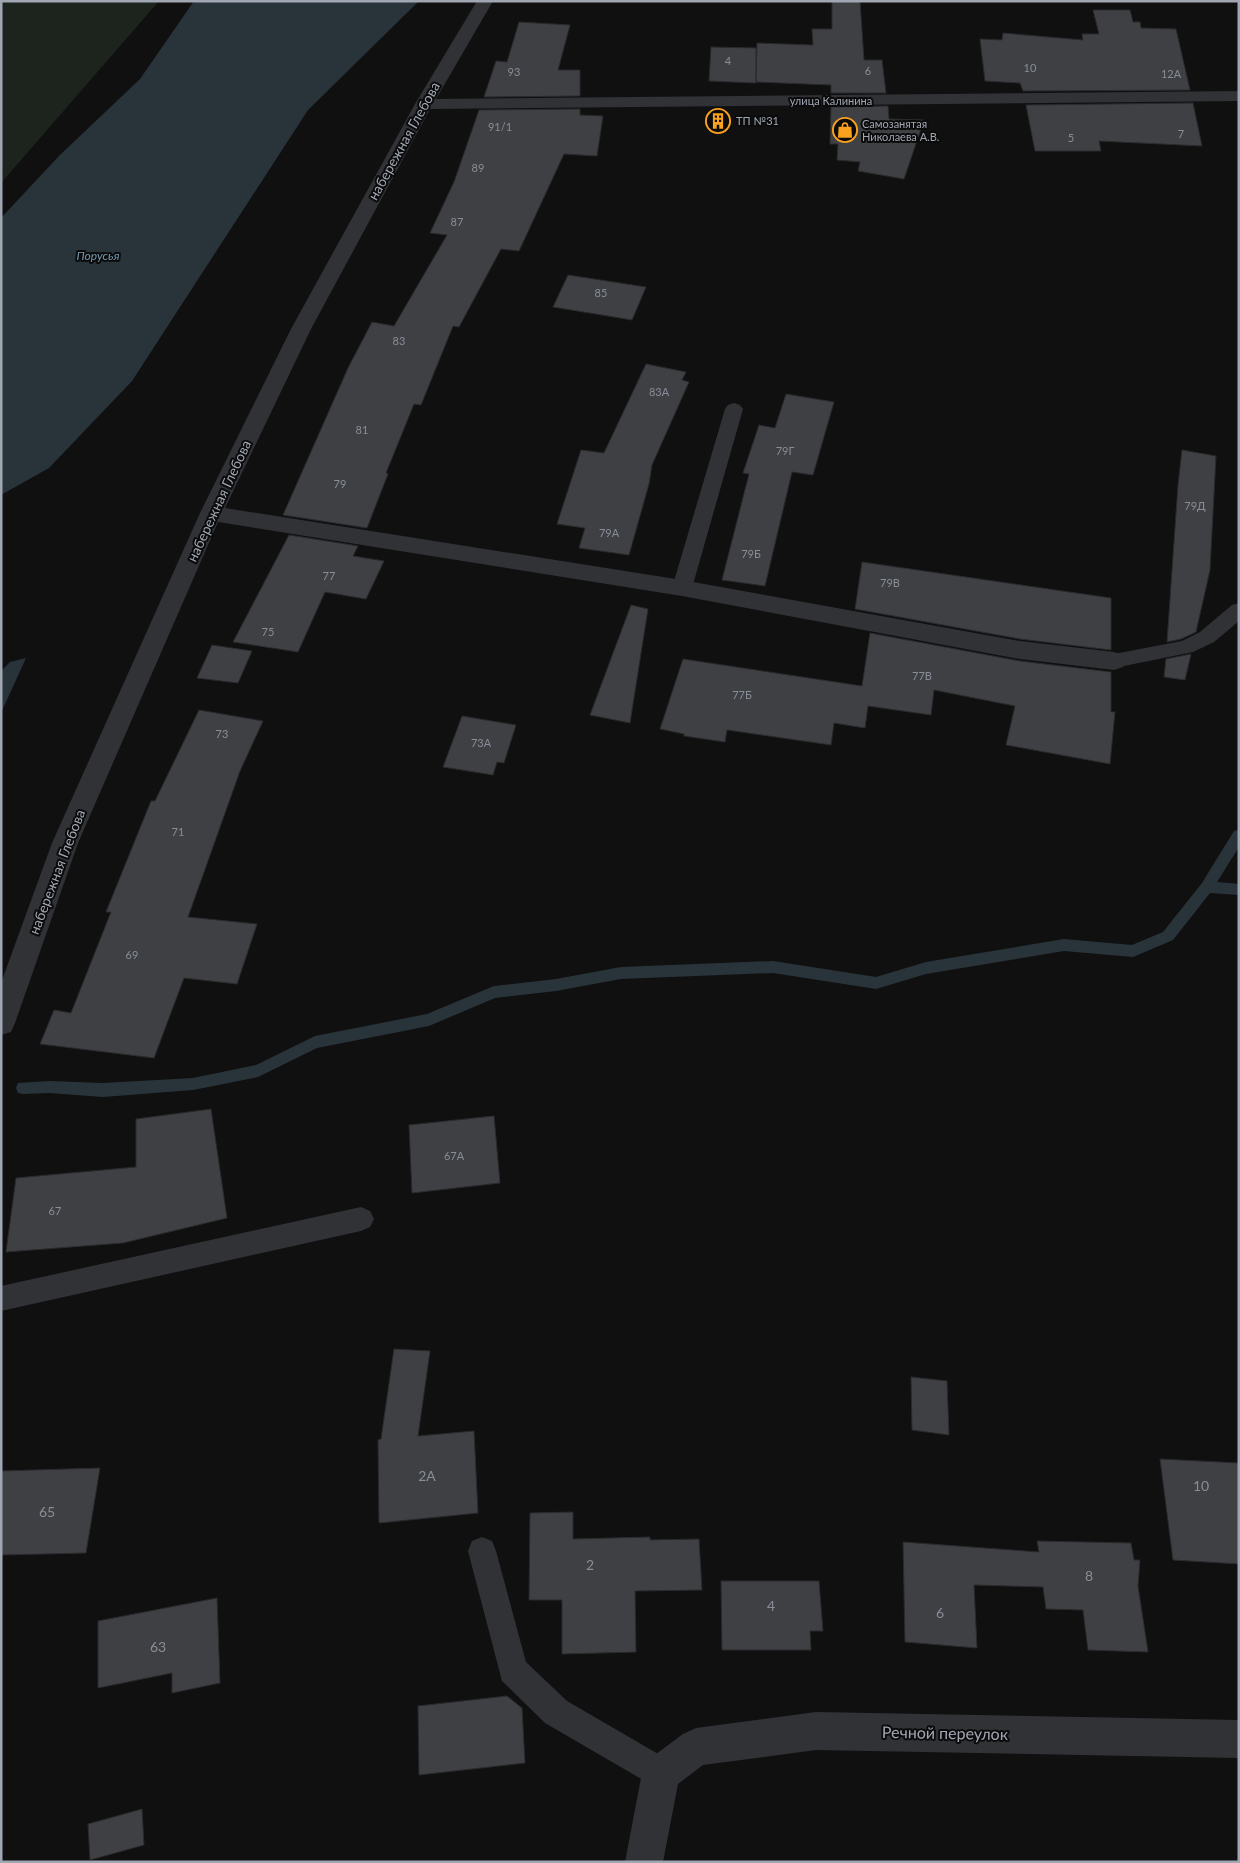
<svg xmlns="http://www.w3.org/2000/svg" width="1240" height="1863" font-family="Lato,sans-serif">
	<style>
		.green { fill: #1c241d }
		.water { fill: #29343a }
		.lines { fill: none; stroke-linecap: round; stroke-linejoin: round }
		.stream { fill: #29343a; fill-rule: evenodd }
		.building { fill: #3e4044; stroke: #2a2a2d }
		.service { fill: #313236; fill-rule: evenodd }
		.minor { fill: #313236; fill-rule: evenodd }
		.labels { text-anchor: middle; stroke-width: 4; stroke-linejoin: round; paint-order: stroke }
		.number-label { font-size: 11px; fill: #888d97 }
		.far-street-label { font-size: 11px; fill: #a0a7b3; stroke: #0b0b0c }
		.far-poi-label { font-size: 11px; fill: #a0a7b3; stroke: #0b0b0c; text-anchor: start }
		.far-water-label { font-size: 12px; font-style: italic; fill: #7599b0; stroke: #0b0b0c }
		.street-label { font-size: 14px; fill: #a0a7b3; stroke: #0b0b0c }
		.near-number-label { font-size: 14px; fill: #888d97 }
		.near-street-label { font-size: 16px; fill: #a0a7b3; stroke: #0b0b0c }
	</style>
	<rect width="100%" height="100%" fill="#101011"/>
	<path class="green" d="M1,1H159L1,183Z"/>
	<path class="water" d="M194,1H419L308,110L132,381L49,468L1,495V218L59,156L140,79Z
		M26,658L1,713V671L10,662Z"/>
	<g class="lines">
		<path class="stream" d="M1239,830V847L1217,882L1239,884V895L1210,893L1173,940L1133,957L1064,951L926,974L876,989L773,973L621,979L556,991L495,998L429,1026L317,1048L258,1077L193,1090L103,1097L49,1093L23,1094L18,1093L16,1088L18,1083L49,1081L103,1083L193,1078L256,1065L315,1036L427,1014L494,986L556,979L621,967L773,961L876,977L926,962L1064,939L1132,945L1163,932L1202,883L1234,831Z"/>
	</g>
	<path class="building" d="M832,1H860L864,60H882L886,93H831V85L756,82L757,43L813,45L812,29H832Z
		M1093,10H1130L1133,22H1140L1141,28L1176,29L1190,90L1023,91L1020,83L985,81L980,39L1002,40L1003,33L1083,40L1082,34H1099Z
		M519,22L570,25L558,70H580V96L484,97L496,61L507,62Z
		M711,47L756,48V83L709,81Z
		M1193,103L1202,146L1099,141L1101,151H1035L1026,105Z
		M888,106L889,119L924,120L904,179L858,171L860,162L837,160L838,144H830L831,107Z
		M580,109V115L603,116L597,156L564,154L519,251L501,249L459,327L453,326L421,405L414,404L386,473L388,474L367,528L283,515L348,368L372,322L394,326L447,235L430,233L454,182L479,110Z
		M568,275L646,287L632,320L553,307Z
		M646,364L686,372L682,380L689,382L652,465L649,484L629,555L579,548L585,528L557,524L581,450L604,453Z
		M786,394L834,402L813,475L792,472L765,586L722,580L749,474L743,473L759,425L775,428Z
		M1182,450L1216,456L1210,570L1196,632L1181,639L1167,642L1178,485Z
		M289,535L358,546L353,556L384,561L366,599L325,592L298,652L233,642Z
		M862,562L1111,598V650L1020,639L855,609Z
		M631,605L648,609L630,723L590,715Z
		M870,633L1020,661L1111,672V712H1115L1110,764L1006,745L1015,706L934,690L931,715L868,706L865,728L834,723L831,745L727,730L725,742L684,736V734L660,729L683,659L862,686Z
		M212,645L252,651L238,683L197,678Z
		M1191,654L1185,680L1164,677L1166,659Z
		M199,710L263,721L240,771L188,917L257,924L237,984L184,978L154,1058L40,1044L54,1010L71,1013L111,912H106L151,801H155Z
		M462,716L516,725L504,763L497,762L493,775L443,767Z
		M211,1109L227,1218L123,1243L6,1252L16,1178L136,1167V1119Z
		M494,1116L500,1183L412,1193L409,1125Z
		M394,1349L430,1351L418,1436L474,1431L478,1513L379,1523L378,1440L381,1439Z
		M911,1377L947,1381L949,1435L912,1430Z
		M1160,1459L1239,1463V1564L1173,1560Z
		M100,1468L86,1553L1,1555V1471Z
		M573,1512V1539L650,1537V1540L699,1539L702,1590L635,1591L636,1652L562,1654V1600H529L530,1513Z
		M1037,1541L1131,1543L1134,1560H1140L1138,1586L1148,1652L1088,1650L1083,1610L1046,1609L1043,1587L974,1585L977,1648L905,1642L903,1542L1039,1552Z
		M721,1581H819L823,1631H810L811,1650H722Z
		M217,1598L220,1683L172,1693V1673L98,1688V1621Z
		M507,1696L522,1708L525,1763L419,1775L418,1706Z
		M142,1809L144,1845L90,1860L88,1824Z"/>
	<g class="lines">
		<path class="service" d="M734,403L740,405L743,409L692,588L689,593L682,595L675,593L672,588L725,409L728,405Z
			M1239,603V621L1214,642L1193,652L1114,668L1107,666L1104,661L1107,656L1114,654L1182,641L1200,632L1232,605Z
			M361,1207L370,1211L374,1219L370,1227L361,1231L1,1311V1286Z
			M482,1537L492,1541L496,1551L526,1662L567,1701L672,1762L676,1773L672,1784L661,1788L650,1784L545,1723L502,1681L468,1551L472,1541Z"/>
		<path class="minor" d="M477,1H493L436,99L1239,91V101L430,109L311,329L225,508L682,580L1020,641L1114,652L1123,655L1126,661L1123,667L1114,670L1020,659L682,596L218,522L78,843L15,1023L11,1032L1,1035V983L52,843L200,513L291,329L415,104Z
			M816,1712L1239,1720V1758L816,1750L703,1765L678,1784L663,1862H625L642,1773L648,1760L683,1734L696,1728Z"/>
	</g>
	<defs>
		<symbol id="building-ring" viewBox="-11 -11 22 22"><circle r="9.5" fill="#0b0b0c" stroke="#faa120" stroke-width="1.5"/><path d="M-4-6H4V6H1V3H-1V6H-4ZM-2.5-4.3h1.7v1.8h-1.7ZM.8-4.3h1.7v1.8H.8ZM-2.5-1h1.7V.8h-1.7ZM.8-1h1.7V.8H.8Z" fill="#faa120"/></symbol>
		<symbol id="shop-ring" viewBox="-11 -11 22 22"><circle r="9.5" fill="#0b0b0c" stroke="#faa120" stroke-width="1.5"/><path d="M-5-2.5h2.3a2.7 3.5 0 0 1 5.4 0H5L5.5 6h-11ZM-1.5-2.5h3a1.5 2.3 0 0 0-3 0Z" fill="#faa120"/></symbol>
	</defs>
	<g fill-rule="evenodd">
		<use href="#building-ring" x="704" y="107" width="28" height="28"/>
		<use href="#shop-ring" x="831" y="116" width="28" height="28"/>
	</g>
	<g class="labels">
		<g class="number-label">
			<text x="728" y="65">4</text>
			<text x="1030" y="72">10</text>
			<text x="868" y="75">6</text>
			<text x="514" y="76">93</text>
			<text x="1171" y="78">12А</text>
			<text x="500" y="131">91/1</text>
			<text x="1181" y="138">7</text>
			<text x="1071" y="142">5</text>
			<text x="478" y="172">89</text>
			<text x="457" y="226">87</text>
			<text x="601" y="297">85</text>
			<text x="399" y="345">83</text>
			<text x="659" y="396">83А</text>
			<text x="362" y="434">81</text>
			<text x="785" y="455">79Г</text>
			<text x="340" y="488">79</text>
			<text x="1195" y="510">79Д</text>
			<text x="609" y="537">79А</text>
			<text x="751" y="558">79Б</text>
			<text x="329" y="580">77</text>
			<text x="890" y="587">79В</text>
			<text x="268" y="636">75</text>
			<text x="922" y="680">77В</text>
			<text x="742" y="699">77Б</text>
			<text x="222" y="738">73</text>
			<text x="481" y="747">73А</text>
			<text x="178" y="836">71</text>
			<text x="132" y="959">69</text>
			<text x="454" y="1160">67А</text>
			<text x="55" y="1215">67</text>
		</g>
		<g class="far-street-label">
			<text x="831" y="105">улица Калинина</text>
		</g>
		<g class="far-poi-label">
			<text x="736" y="125">ТП №31</text>
			<text x="862" y="128">Самозанятая<tspan x="862" dy="13">Николаева А.В.</tspan></text>
		</g>
		<g class="far-water-label">
			<text x="98" y="260">Порусья</text>
		</g>
		<g class="street-label">
			<text transform="translate(404 141) rotate(-61)" y="5">набережная Глебова</text>
			<text transform="translate(219 501) rotate(-65)" y="5">набережная Глебова</text>
			<text transform="translate(57 872) rotate(-69)" y="5">набережная Глебова</text>
		</g>
		<g class="near-number-label">
			<text x="427" y="1481">2А</text>
			<text x="1201" y="1491">10</text>
			<text x="47" y="1517">65</text>
			<text x="590" y="1570">2</text>
			<text x="1089" y="1581">8</text>
			<text x="771" y="1611">4</text>
			<text x="940" y="1618">6</text>
			<text x="158" y="1652">63</text>
		</g>
		<g class="near-street-label">
			<text transform="translate(945 1733) rotate(1)" y="6">Речной переулок</text>
		</g>
	</g>
	<rect width="1240" height="1863" fill="none" stroke="#a0a7b3" stroke-width="5"/>
</svg>
